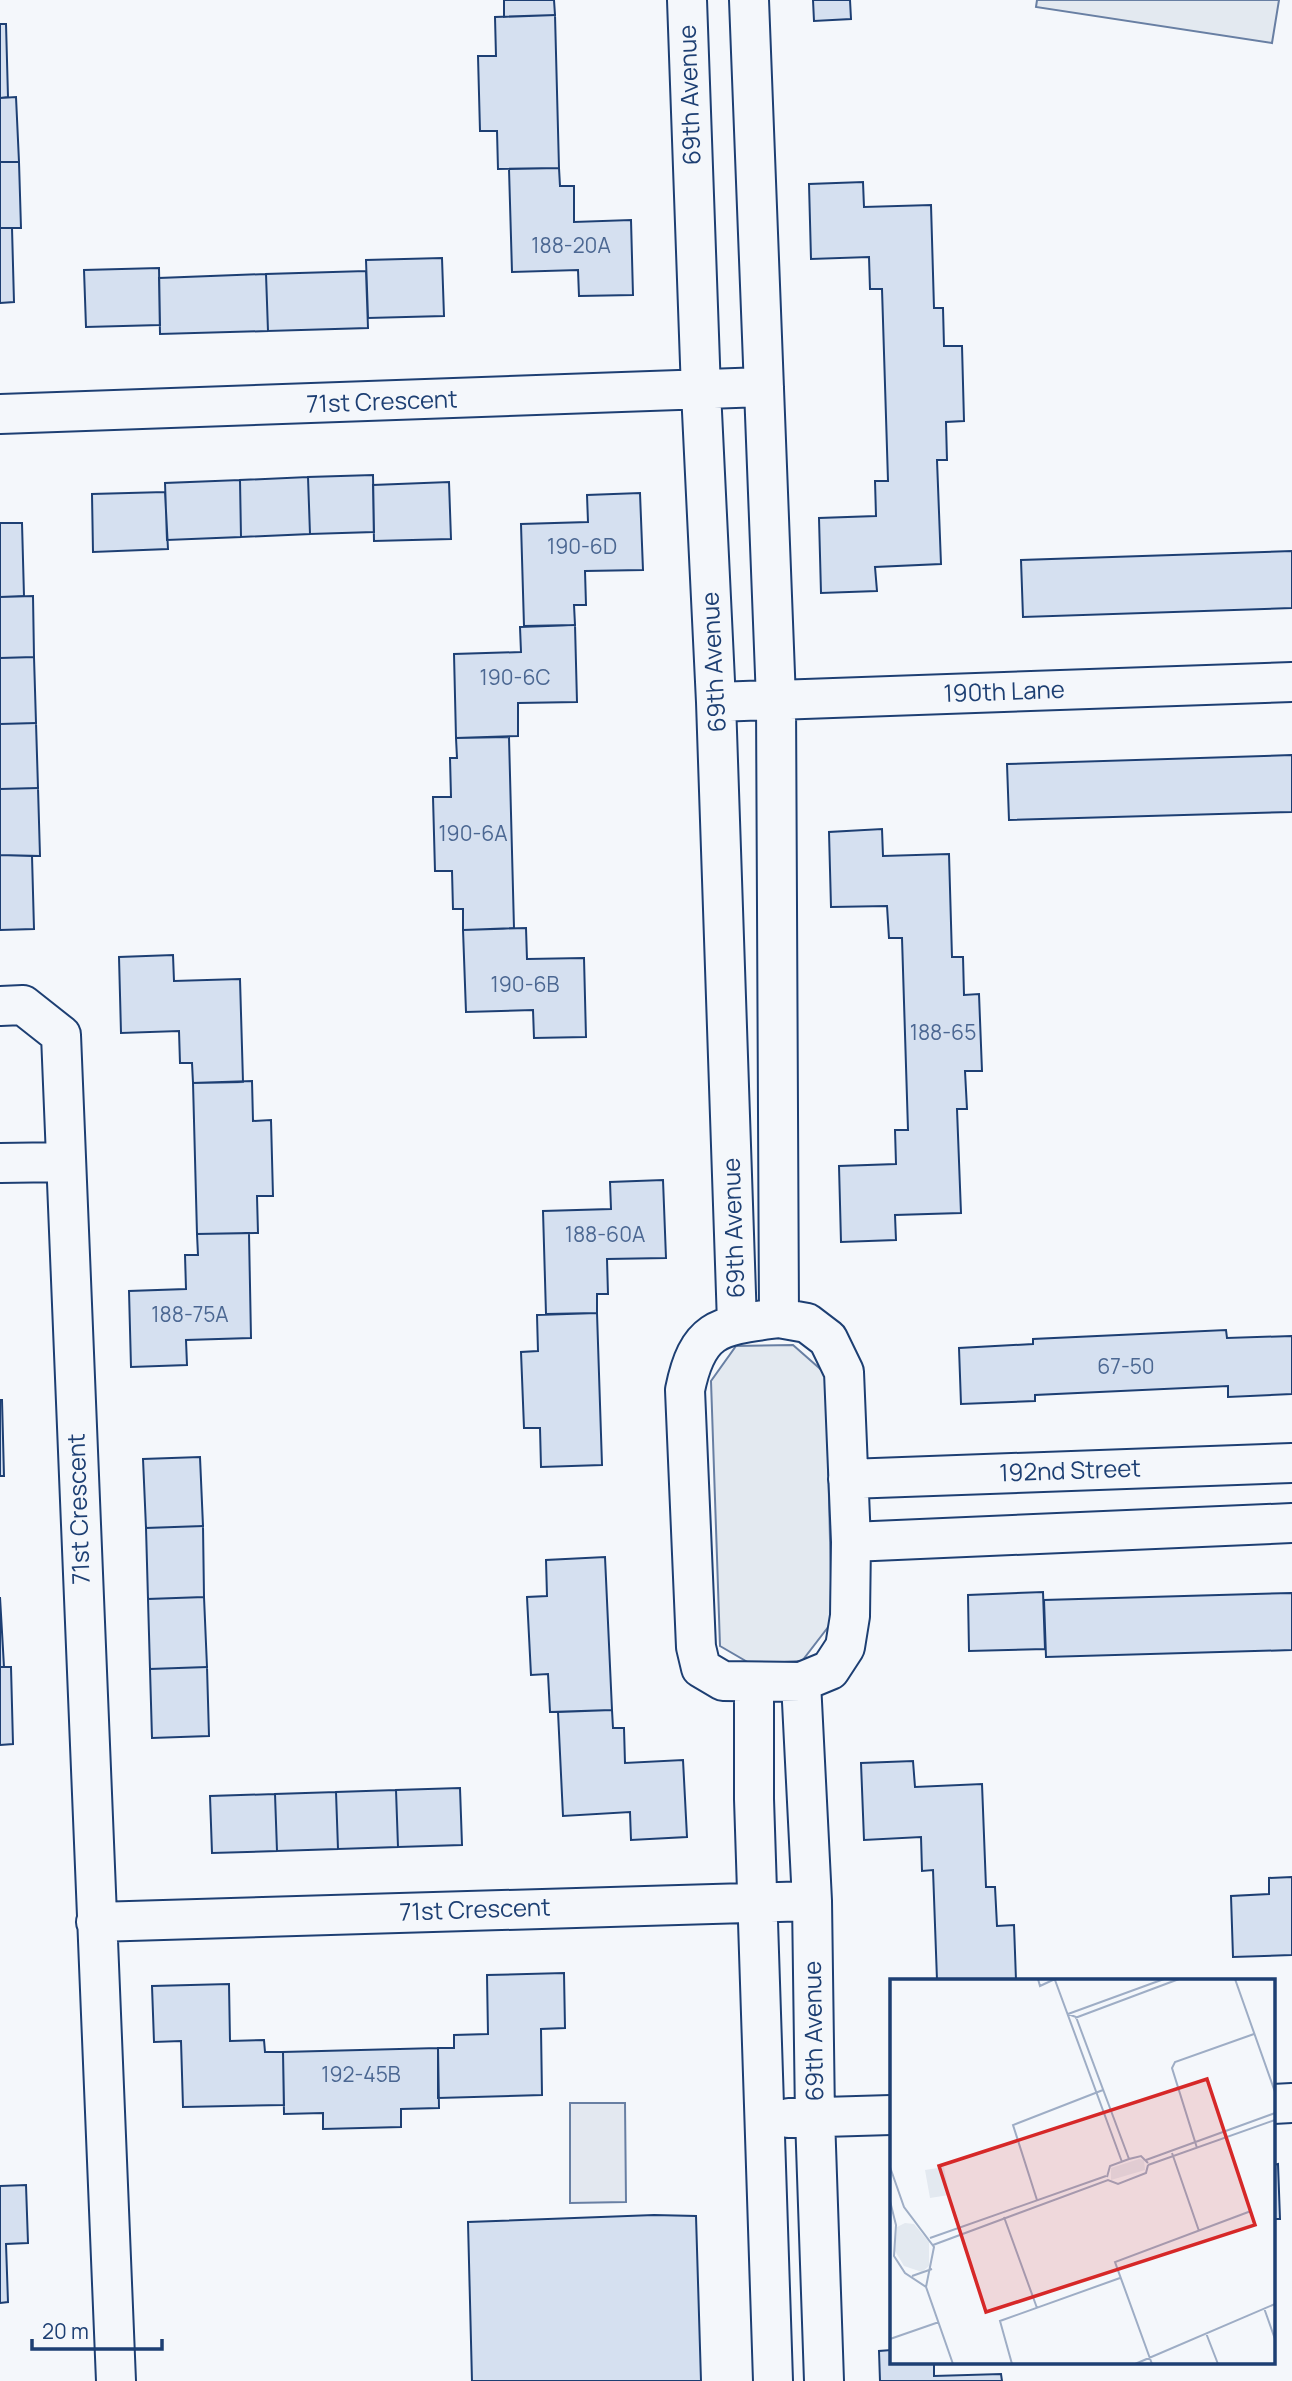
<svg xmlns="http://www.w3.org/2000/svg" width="1292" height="2381" font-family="Manrope,sans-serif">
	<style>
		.green { fill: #e3e9f0; stroke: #687fa3; stroke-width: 2 }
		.parking { fill: #e3e8f0; stroke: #687fa3; stroke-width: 2 }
		.building { fill: #d5e0f0; stroke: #1d3f73; stroke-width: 2 }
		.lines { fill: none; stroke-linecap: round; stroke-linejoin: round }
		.minor-casing { stroke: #1d3f73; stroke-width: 42 }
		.minor { stroke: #f4f7fb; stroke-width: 38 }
		.labels { text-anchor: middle; stroke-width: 5; stroke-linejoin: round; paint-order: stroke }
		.number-label { font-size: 21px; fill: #4b6792 }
		.street-label { font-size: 24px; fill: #1d3f73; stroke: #f4f7fb }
		.inset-road { fill: none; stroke: #9eadc5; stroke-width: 2 }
		.view { fill: #d62828; fill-opacity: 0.15; stroke: #d62828; stroke-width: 3.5 }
		.inset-edge { fill: none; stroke: #1d3f73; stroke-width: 3.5 }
	</style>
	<rect width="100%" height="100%" fill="#f4f7fb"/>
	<path class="green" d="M1037,0H1279L1272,43L1036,7Z
		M793,1345L826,1374L832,1622L802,1661L751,1664L720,1646L711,1381L736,1346Z"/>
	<path class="parking" d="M570,2103H625L626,2202L570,2203Z"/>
	<path class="building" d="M504,0H554L555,15L504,17Z
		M813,0H850L851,19L814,21Z
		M555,15L559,168L498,169L497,131H480L478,56H496L495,17Z
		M0,24H6L8,97L0,98Z
		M16,97L19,162H0V98Z
		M0,162H19L21,228H0Z
		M559,168L560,186H574V222L631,220L633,295L579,296L578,270L512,272L509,169Z
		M863,182L864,207L931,205L934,308H943L944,346H962L964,421L946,422L947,460H937L941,564L875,567L877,591L821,593L819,518L876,516L875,481H888L882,289H870L869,257L811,259L809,184Z
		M0,228H12L14,302L0,303Z
		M442,258L444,316L368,318L366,260Z
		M159,268L160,325L86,327L84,270Z
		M366,271L368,328L268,331L266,274Z
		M266,274L268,331L160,334L159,278Z
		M373,475L374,532L310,534L308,477Z
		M308,477L310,534L241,537L240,480Z
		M240,480L241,537L167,540L165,483Z
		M449,482L451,539L374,541L373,485Z
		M165,492L168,549L93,552L92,494Z
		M640,493L643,570L585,571L586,605H574L575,625L524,626L521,524L588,522L587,495Z
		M0,523H22L24,596L0,597Z
		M1292,551V608L1023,617L1021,560Z
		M33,596L34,657L0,658V597Z
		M575,625L577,702L518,703V736L456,738L454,654L521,652L520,627Z
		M34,657L36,723L0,724V658Z
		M36,723L38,788L0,789V724Z
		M509,737L514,928L463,930V909H453L452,871H435L433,797H451L450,758H457L456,738Z
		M1292,755V812L1009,820L1007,764Z
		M38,788L40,856L0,855V789Z
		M882,829L883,856L949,854L952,957H963L964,995L979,994L982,1071H965L967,1109H957L961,1213L895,1215L896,1240L841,1242L839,1166L896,1164L895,1130H908L902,938H889L887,906L831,907L829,832Z
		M0,855L32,856L34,929L0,930Z
		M526,928L527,959L584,958L586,1037L534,1038L533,1010L466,1012L463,930Z
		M173,955L174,981L240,979L243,1082L193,1083L192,1063H180L179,1031L121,1033L119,957Z
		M252,1081L253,1121L271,1120L273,1196H257L258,1233L197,1234L193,1083Z
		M663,1180L666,1258L607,1259L608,1294H597V1313L546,1314L543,1211L611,1209L610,1182Z
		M249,1233L251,1338L186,1340L187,1365L131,1367L129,1291L186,1289L185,1255H198L197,1234Z
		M597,1313L602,1465L541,1467L540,1428H524L521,1352L538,1351L537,1315Z
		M1226,1330L1227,1338L1292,1336V1394L1228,1397V1386L1035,1395V1401L961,1404L959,1348L1033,1344V1339Z
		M0,1400H2L4,1476H0Z
		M200,1457L203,1526L146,1528L143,1459Z
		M203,1526L204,1597L148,1599L146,1528Z
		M605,1557L612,1710L550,1712L548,1674L531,1675L527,1597L547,1596L546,1560Z
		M1043,1592L1045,1649L969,1651L968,1595Z
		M1292,1593V1650L1046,1657L1044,1600Z
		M0,1597L4,1667H0Z
		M204,1597L207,1667L150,1669L148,1599Z
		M0,1667H11L13,1744L0,1745Z
		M207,1667L209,1736L152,1738L150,1669Z
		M612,1710L613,1728H624L625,1763L683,1760L687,1837L631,1840L630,1812L563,1816L558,1712Z
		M913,1761L915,1787L982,1784L986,1887H995L997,1926L1014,1925L1016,1980H937L933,1870L922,1871L921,1837L864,1840L861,1763Z
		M460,1788L462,1845L398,1847L396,1790Z
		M396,1790L398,1847L338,1849L336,1792Z
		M336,1792L338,1849L277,1851L275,1794Z
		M275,1794L277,1851L212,1853L210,1796Z
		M1292,1877V1955L1233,1957L1231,1896L1269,1894V1878Z
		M564,1973L565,2028L541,2029L542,2095L438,2098V2048H454V2035L488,2034L487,1975Z
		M229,1984L230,2041L264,2040L265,2052H283L284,2105L183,2107L181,2041L154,2042L152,1986Z
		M438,2048L439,2108L401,2109V2127L323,2129V2113L284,2114L283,2052Z
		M1278,2164L1280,2219H1273V2165Z
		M26,2185L28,2243L6,2244L8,2302L0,2303V2186Z
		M654,2215L696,2216L701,2381H472L468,2222Z
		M891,2350V2362H934V2376L1001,2374L1002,2381H880L879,2351Z"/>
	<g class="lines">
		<defs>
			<path id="minor" d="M687,0L701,391L716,702L737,1323
				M749,0L776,700L779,1318
				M0,414L764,387
				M716,702L1292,682
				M0,1006L23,1005L61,1035L116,2381
				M0,1163L66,1162
				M779,1318L807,1323L828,1339L844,1372L851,1542L850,1616L845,1647L830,1670L801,1682L723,1681L701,1668L696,1647L685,1390C698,1326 720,1326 779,1318Z
				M848,1479L1292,1463
				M851,1542L1292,1523
				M754,1682V1799L773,2381
				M801,1682L812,1901L815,2117L824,2381
				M96,1922L812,1901
				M1273,2104L1292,2103
				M789,2118L891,2115"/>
		</defs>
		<use href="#minor" class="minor-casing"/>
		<use href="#minor" class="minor"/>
	</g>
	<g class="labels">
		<g class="number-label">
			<text x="571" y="253">188-20A</text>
			<text x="582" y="554">190-6D</text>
			<text x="515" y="685">190-6C</text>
			<text x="473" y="841">190-6A</text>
			<text x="525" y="992">190-6B</text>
			<text x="943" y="1040">188-65</text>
			<text x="605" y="1242">188-60A</text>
			<text x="190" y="1322">188-75A</text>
			<text x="1126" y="1374">67-50</text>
			<text x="361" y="2082">192-45B</text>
		</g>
		<g class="street-label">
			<text transform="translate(690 95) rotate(-92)" y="8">69th Avenue</text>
			<text transform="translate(382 402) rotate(-2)" y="8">71st Crescent</text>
			<text transform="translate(714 662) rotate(-93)" y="8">69th Avenue</text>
			<text transform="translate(1004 692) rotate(-2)" y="8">190th Lane</text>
			<text transform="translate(734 1228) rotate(-92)" y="8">69th Avenue</text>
			<text transform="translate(1070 1471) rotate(-2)" y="8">192nd Street</text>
			<text transform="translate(79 1509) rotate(-92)" y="8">71st Crescent</text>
			<text transform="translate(475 1910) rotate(-2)" y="8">71st Crescent</text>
			<text transform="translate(814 2031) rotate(-91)" y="8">69th Avenue</text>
		</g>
	</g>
	<g transform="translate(890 1979)">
		<rect width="385" height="385" fill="#f4f7fb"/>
		<path d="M249,180L254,181L255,191L221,201V189ZM54,188L59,216L40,219L35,191ZM15,244L24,245L39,263V287L32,293L14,287L5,272L7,248Z" fill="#e3e9f0"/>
		<path class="inset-road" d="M148,0L150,7L165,0M345,0L385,113M165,1L232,183M178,35L186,38L239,180M178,35L274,0M185,39L289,0M307,169L282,89L285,83L364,55M282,174L309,252M256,181L385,134M258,186L385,141M0,188L14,228L44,268L36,308M217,198L220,187L239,180L251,177L258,184M147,221L123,146L213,111M0,222L6,246L4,277L15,294L36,308L63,385M114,238L147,329M40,259L216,197M43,266L218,201L228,205L256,194L258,186M22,297L42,290M374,329L385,360M316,354L328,385M0,360L49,343M122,385L110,342L230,299M245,385L385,325M262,385L225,283L361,232"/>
		<path class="view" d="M317,100L365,246L96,333L49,187Z"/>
		<rect width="385" height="385" class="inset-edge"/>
	</g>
	<path d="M32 2339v10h130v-10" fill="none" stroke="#1d3f73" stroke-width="3.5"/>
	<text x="42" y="2339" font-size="21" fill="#1d3f73" stroke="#f4f7fb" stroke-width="5" paint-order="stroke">20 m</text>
</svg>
